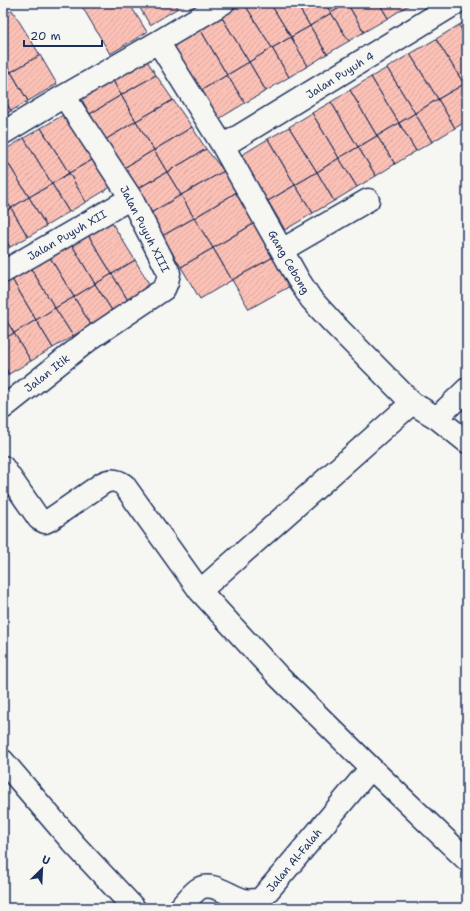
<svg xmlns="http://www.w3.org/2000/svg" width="470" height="911" font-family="'Shantell Sans',sans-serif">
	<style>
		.building { fill: url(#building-hatch); stroke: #1b2f5e }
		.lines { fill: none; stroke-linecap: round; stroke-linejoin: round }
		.minor-casing { stroke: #1b2f5e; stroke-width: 25 }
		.minor { stroke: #f6f6f2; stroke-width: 22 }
		.labels { text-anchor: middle; stroke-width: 3; stroke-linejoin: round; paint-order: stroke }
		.street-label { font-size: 11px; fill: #1b2f5e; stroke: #f6f6f2 }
	</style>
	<defs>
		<pattern id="building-hatch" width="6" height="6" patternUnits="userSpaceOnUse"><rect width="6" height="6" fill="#fcc1b6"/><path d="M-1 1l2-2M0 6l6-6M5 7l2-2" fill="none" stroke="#d7a69f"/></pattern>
	</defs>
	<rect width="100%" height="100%" fill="#f6f6f2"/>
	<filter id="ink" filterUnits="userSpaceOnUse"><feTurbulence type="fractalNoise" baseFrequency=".025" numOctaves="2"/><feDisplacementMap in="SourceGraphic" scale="8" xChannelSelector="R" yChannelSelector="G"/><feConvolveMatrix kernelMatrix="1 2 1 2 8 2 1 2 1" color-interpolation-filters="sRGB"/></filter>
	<g filter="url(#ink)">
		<path class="building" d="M80,3H129L147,32L110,54Z
			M137,3H175L178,8L150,25Z
			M244,3L272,48L249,62L221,16Z
			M244,3H270L291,37L272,48Z
			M270,3H296L310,26L291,37Z
			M296,3H325L331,13L310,26Z
			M325,3H347L331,13Z
			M347,3H379L388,18L364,32Z
			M347,3L364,32L349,41L331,13Z
			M379,3H412L388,18Z
			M12,10L40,55L11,72L3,59V15Z
			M331,13L349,41L327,54L310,26Z
			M221,16L249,62L227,75L200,29Z
			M467,20V39L459,25Z
			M459,25L467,39V82L464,84L436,39Z
			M310,26L327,54L308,66L291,37Z
			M200,29L227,75L200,91L172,46Z
			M291,37L308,66L289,77L272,48Z
			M436,39L464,84L438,99L410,54Z
			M272,48L289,77L266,91L249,62Z
			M410,54L438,99L415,113L387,68Z
			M40,55L57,84L28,101L11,72Z
			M144,56L156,75L121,95L110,75Z
			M3,59L11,72L3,77Z
			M249,62L266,91L245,103L227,75Z
			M387,68L415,113L399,123L371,77Z
			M11,72L28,101L11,111L3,97V77Z
			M110,75L121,95L90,114L78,93Z
			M156,75L173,100L136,121L121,95Z
			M227,75L245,103L217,120L200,91Z
			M371,77L399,123L377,136L350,90Z
			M464,84L467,90V121L455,128L438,99Z
			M350,90L377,136L358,147L331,102Z
			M121,95L136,121L105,140L90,114Z
			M3,97L11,111L3,116Z
			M438,99L455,128L432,142L415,113Z
			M173,100L192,127L154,150L136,121Z
			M331,102L358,147L339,158L312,113Z
			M70,111L97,157L69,173L41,128Z
			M312,113L339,158L317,172L289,127Z
			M415,113L432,142L416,151L399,123Z
			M136,121L154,150L122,169L105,140Z
			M399,123L416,151L395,164L377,136Z
			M192,127L206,149L167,172L154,150Z
			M289,127L317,172L295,185L268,139Z
			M41,128L69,173L52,184L24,138Z
			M377,136L395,164L376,176L358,147Z
			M24,138L52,184L29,197L3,155V151Z
			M268,139L295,185L268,201L240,156Z
			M358,147L376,176L357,187L339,158Z
			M206,149L224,171L181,195L167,172Z
			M154,150L167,172L135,190L122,169Z
			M3,155L29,197L11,208L3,196Z
			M97,157L114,185L86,202L69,173Z
			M339,158L357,187L334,201L317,172Z
			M224,171L237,192L194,218L181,195Z
			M167,172L181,195L149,214L135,190Z
			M317,172L334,201L313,213L295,185Z
			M69,173L86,202L69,212L52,184Z
			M52,184L69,212L46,226L29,197Z
			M295,185L313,213L285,230L268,201Z
			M237,192L255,223L213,248L194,218Z
			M181,195L194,218L162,236L149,214Z
			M3,196L11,208L3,213Z
			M29,197L46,226L28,237L11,208Z
			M11,208L28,237L10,247L3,236V213Z
			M107,215L135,260L112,274L84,228Z
			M194,218L213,248L181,267L162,236Z
			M255,223L275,256L232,280L213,248Z
			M84,228L112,274L95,284L68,238Z
			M3,236L10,247L3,252Z
			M68,238L95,284L74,297L46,251Z
			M213,248L232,280L200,299L181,267Z
			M46,251L74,297L55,308L27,262Z
			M275,256L292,285L249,309L232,280Z
			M135,260L152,289L129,302L112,274Z
			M27,262L55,308L36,320L9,274Z
			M9,274L36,320L14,333L3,315V277Z
			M112,274L129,302L113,312L95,284Z
			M95,284L113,312L91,325L74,297Z
			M74,297L91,325L73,336L55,308Z
			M55,308L73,336L53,348L36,320Z
			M3,315L14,333L3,339Z
			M36,320L53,348L31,361L14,333Z
			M14,333L31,361L9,374L3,364V339Z
			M3,364L9,374L3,378Z"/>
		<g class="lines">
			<defs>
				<path id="minor" d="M158,42L223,146L298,279L311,299L333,323L412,403L437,418L467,442
					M3,133L64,96L158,42L223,3
					M223,146L456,3
					M282,250L368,200
					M3,272L131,198
					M3,408L90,339L164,289L167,282L169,273L131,198L64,96
					M437,418L467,389
					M3,467L39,519L45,522L51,519L103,483C111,479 117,480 124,485L200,591L279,677L371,768L467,860
					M200,591L412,403
					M3,761L74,844L134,908
					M180,908C185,902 191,895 197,890C211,879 230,897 244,900C249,901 254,900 260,900L284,872L371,768"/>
			</defs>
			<use href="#minor" class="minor-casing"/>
			<use href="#minor" class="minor"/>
		</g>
	</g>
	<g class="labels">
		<g class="street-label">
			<text transform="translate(340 75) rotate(-32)" y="4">Jalan Puyuh 4</text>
			<text transform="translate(145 229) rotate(63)" y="4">Jalan Puyuh XIII</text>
			<text transform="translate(67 235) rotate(-30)" y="4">Jalan Puyuh XII</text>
			<text transform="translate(289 262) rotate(60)" y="4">Gang Cebong</text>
			<text transform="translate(47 373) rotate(-38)" y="4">Jalan Itik</text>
			<text transform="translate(294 860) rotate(-50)" y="4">Jalan Al-Falah</text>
		</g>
	</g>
	<rect width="470" height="911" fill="none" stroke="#f6f6f2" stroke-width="16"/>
	<rect x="8" y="8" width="454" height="895" fill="none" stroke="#1b2f5e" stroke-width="1.5" filter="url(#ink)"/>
	<g transform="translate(42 869) rotate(24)" stroke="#f6f6f2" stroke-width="3" paint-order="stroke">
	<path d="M0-3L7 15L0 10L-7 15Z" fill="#1b2f5e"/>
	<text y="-6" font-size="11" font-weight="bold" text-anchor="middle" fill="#1b2f5e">U</text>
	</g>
	<path d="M24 40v6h78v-6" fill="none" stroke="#1b2f5e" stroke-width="2"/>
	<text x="30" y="40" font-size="12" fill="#1b2f5e" stroke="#f6f6f2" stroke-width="3" paint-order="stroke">20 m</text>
</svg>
